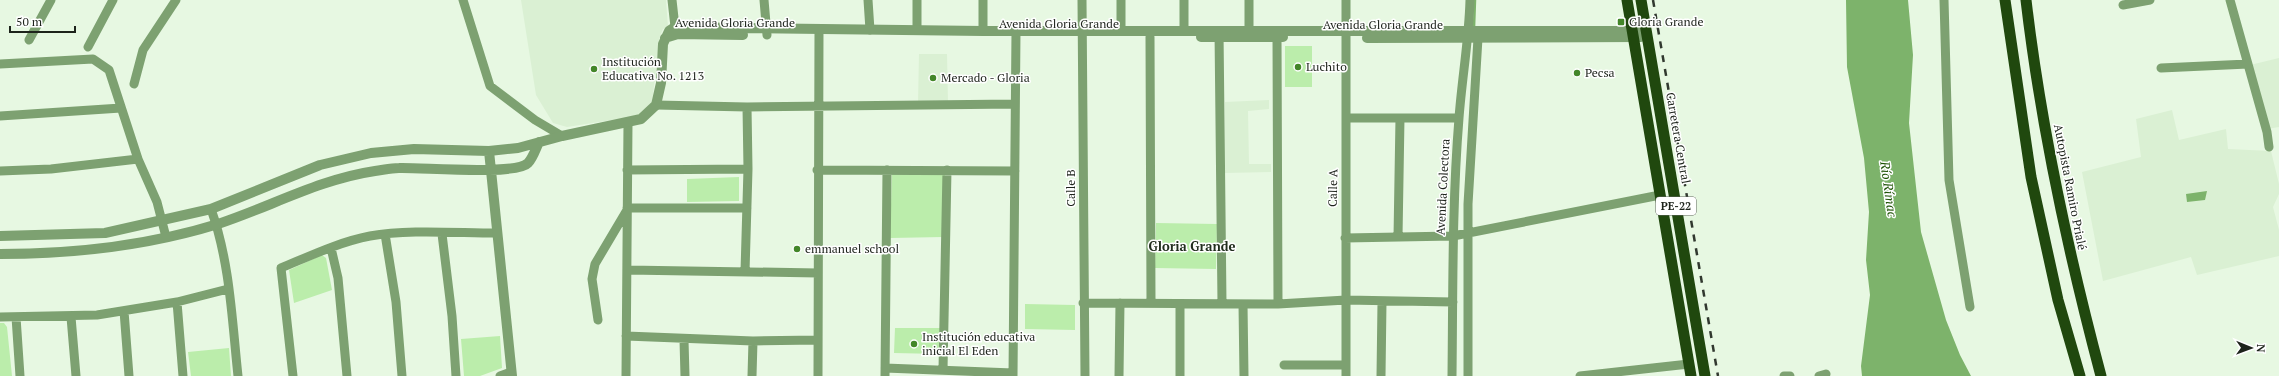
<svg xmlns="http://www.w3.org/2000/svg" width="2279" height="376" font-family="'PT Serif',serif">
	<style>
		.built { fill: #daf0d3 }
		.green { fill: #bbedab }
		.water { fill: #7db36b }
		.lines { fill: none; stroke-linecap: round; stroke-linejoin: round }
		.stream { stroke: #7db36b; stroke-width: 2.5 }
		.minor { stroke: #7da171; stroke-width: 9 }
		.tertiary { stroke: #7da171; stroke-width: 10 }
		.trunk { stroke: #20480e; stroke-width: 11 }
		.rail { stroke: #31382f; stroke-width: 2.5; stroke-dasharray: 7 7; stroke-linecap: butt }
		.poi-dot { fill: #438629; stroke: #fff; stroke-width: 1.5 }
		.labels { text-anchor: middle; stroke-width: 3; stroke-linejoin: round; paint-order: stroke }
		.shield { fill: #fff; stroke: #61655f; stroke-width: 1 }
		.shield-label { font-size: 11px; font-weight: bold; fill: #1d231b }
		.poi-label { font-size: 12px; fill: #1d231b; stroke: #fff; text-anchor: start }
		.street-label { font-size: 12px; fill: #1d231b; stroke: #fff }
		.water-label { font-size: 13px; font-style: italic; fill: #1f5306; stroke: #fff }
		.neighbourhood-label { font-size: 13px; font-weight: bold; fill: #212e1d; stroke: #fff }
	</style>
	<rect width="100%" height="100%" fill="#e7f8e2"/>
	<path class="built" d="M521,0H666L668,27L663,29L660,36L652,103L638,116L567,127L553,123L536,95Z
		M919,54H947L948,103H918Z
		M2279,58V127L2267,129L2250,65Z
		M1269,100V109L1248,111L1249,164H1271V172L1225,173V102Z
		M2172,110L2179,140L2226,129L2228,149L2271,151L2279,184V194L2273,207L2279,230V256L2197,275L2191,257L2103,281L2082,172L2141,157L2136,119Z"/>
	<path class="green" d="M1285,46H1312V87H1285Z
		M892,172H945L943,237L890,238Z
		M739,177V201L687,202V179Z
		M1156,223L1217,224L1216,269L1155,268Z
		M322,255L326,258L332,290L294,303L289,270Z
		M1025,304L1075,305V330L1025,329Z
		M0,323H4L7,327L12,376H0Z
		M895,328H940L939,354L894,353Z
		M500,336L502,368L480,376H464L461,339Z
		M229,348L231,376H191L188,352Z"/>
	<path class="water" d="M1846,0H1908L1913,55L1909,123L1921,232L1946,320L1960,355L1971,376H1862L1861,366L1870,295L1866,260L1869,212L1864,158L1847,67Z
		M2207,191L2205,200L2187,202L2186,194Z"/>
	<g class="lines">
		<path class="stream" d="M1474,28L1475,0"/>
		<path class="minor" d="M463,0L490,86L535,120L562,136
			M672,0L675,27
			M764,0L767,35
			M868,0L870,30
			M917,0V30
			M1082,0L1085,376
			M1184,0V30
			M1249,0V30
			M1346,0V376
			M1944,0L1949,180L1970,307
			M2230,0L2267,132L2269,147
			M2123,5L2150,0
			M1121,30V0
			M983,31V0
			M1219,31L1222,303
			M1150,37L1151,303
			M1277,37L1278,304
			M29,40L51,0
			M88,47L113,0
			M0,64L93,59L109,70L138,159
			M2161,68L2248,64
			M134,84L143,50L176,0
			M656,105L747,107L1015,104
			M0,116L121,108
			M1346,118H1459
			M627,170L748,169
			M817,170L1015,171
			M0,171L51,169L138,159L157,202L166,237
			M627,208H747
			M211,209C230,262 232,320 238,376
			M385,234L396,302L402,376
			M442,234L452,316L456,376
			M1398,237L1400,118
			M1345,238L1453,236L1660,195
			M331,248L338,278L347,376
			M628,270L818,273
			M745,272L748,169L747,107
			M177,302L183,376
			M1083,303L1278,304L1346,300L1453,302
			M1243,304L1244,376
			M124,311L129,376
			M0,317L97,315L177,302L228,289
			M16,317L20,376
			M71,317L76,376
			M598,320L592,279L595,264L627,210
			M626,336L753,341L818,340
			M684,340L685,376
			M1284,365H1346
			M885,368L1013,373
			M943,370L947,170
			M293,376L281,268C310,256 339,242 370,236C408,229 457,233 496,233
			M500,376L511,372
			M626,376L628,123
			M752,376L753,341
			M818,376L819,29
			M885,376L887,170
			M1013,376L1016,31
			M1119,376L1120,303
			M1180,376V304
			M1381,376L1382,302
			M1452,376C1453,290 1452,204 1459,118C1462,78 1469,39 1470,0
			M1468,376V204L1478,38
			M1580,376L1689,364
			M1784,376H1790
			M1819,376L1826,374"/>
		<path class="tertiary" d="M1201,37H1283
			M665,38L678,34L743,35
			M1367,38L1641,37
			M489,151L512,376
			M0,236L105,233L211,209L320,165L371,153L414,149L489,151L518,148L562,136L641,119L656,105L661,83L663,44L669,31L675,27L983,31H1646
			M0,254C74,254 147,246 218,224C270,207 320,179 375,171C383,170 391,168 399,168C420,167 516,176 528,163C533,158 536,148 539,142"/>
		<path class="trunk" d="M1627,0L1691,376
			M1641,0L1705,376
			M2005,0L2031,177L2058,300L2080,376
			M2026,0C2041,128 2068,252 2101,376"/>
		<path class="rail" d="M1653,0L1718,376"/>
	</g>
	<g class="poi-dot">
		<rect x="1617" y="18" width="8" height="8" rx="2"/>
		<circle cx="1298" cy="67" r="4"/>
		<circle cx="594" cy="69" r="4"/>
		<circle cx="1577" cy="73" r="4"/>
		<circle cx="933" cy="78" r="4"/>
		<circle cx="797" cy="249" r="4"/>
		<circle cx="914" cy="344" r="4"/>
	</g>
	<g class="labels">
		<rect class="shield" x="1656" y="197" width="40" height="18" rx="3"/>
		<g class="shield-label">
			<text x="1676" y="210">PE-22</text>
		</g>
		<g class="poi-label">
			<text x="1629" y="26">Gloria Grande</text>
			<text x="602" y="66">Institución<tspan x="602" dy="14">Educativa No. 1213</tspan></text>
			<text x="1306" y="71">Luchito</text>
			<text x="1585" y="77">Pecsa</text>
			<text x="941" y="82">Mercado - Gloria</text>
			<text x="805" y="253">emmanuel school</text>
			<text x="922" y="341">Institución educativa<tspan x="922" dy="14">inicial El Eden</tspan></text>
		</g>
		<g class="street-label">
			<text x="735" y="27">Avenida Gloria Grande</text>
			<text x="1059" y="28">Avenida Gloria Grande</text>
			<text x="1383" y="29">Avenida Gloria Grande</text>
			<text transform="translate(1678 138) rotate(80)" y="4">Carretera Central</text>
			<text transform="translate(1443 187) rotate(-87)" y="4">Avenida Colectora</text>
			<text transform="translate(2070 187) rotate(79)" y="4">Autopista Ramiro Prialé</text>
			<text transform="translate(1071 188) rotate(-90)" y="4">Calle B</text>
			<text transform="translate(1333 188) rotate(-89)" y="4">Calle A</text>
		</g>
		<g class="water-label">
			<text transform="translate(1889 189) rotate(82)" y="5">Río Rímac</text>
		</g>
		<g class="neighbourhood-label">
			<text x="1192" y="251">Gloria Grande</text>
		</g>
	</g>
	<g transform="translate(2251 348) rotate(91)" stroke="#ffffff" stroke-width="3" paint-order="stroke">
	<path d="M0-3L7 15L0 10L-7 15Z" fill="#1d231b"/>
	<text y="-6" font-size="11" font-weight="bold" text-anchor="middle" fill="#1d231b">N</text>
	</g>
	<path d="M10 26v6h65v-6" fill="none" stroke="#1d231b" stroke-width="2"/>
	<text x="16" y="26" font-size="12" fill="#1d231b" stroke="#ffffff" stroke-width="3" paint-order="stroke">50 m</text>
</svg>
